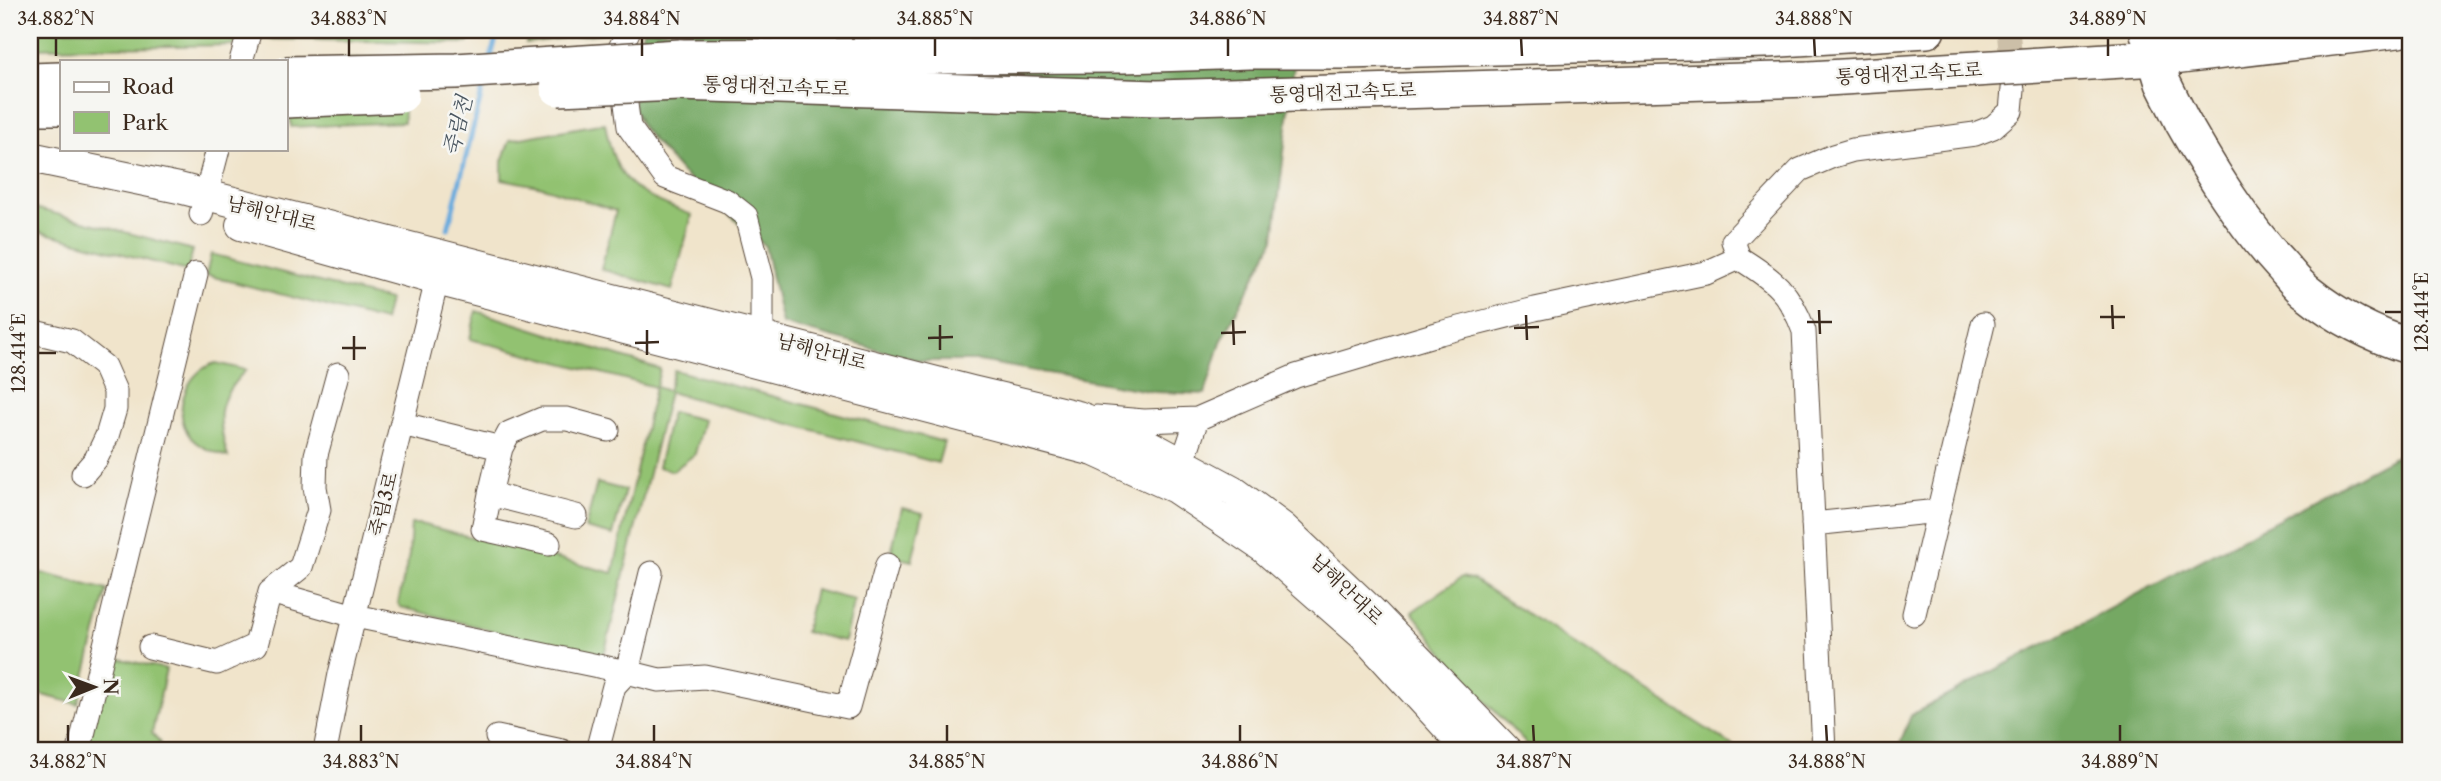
<svg xmlns="http://www.w3.org/2000/svg" width="2441" height="781" font-family="'Libre Caslon Text','Noto Serif KR',serif">
	<style>
		.green { fill: #92c271; stroke: #667648; stroke-width: 2 }
		.forest { fill: #75a863; stroke: #586940; stroke-width: 2 }
		.lines { fill: none; stroke-linecap: round; stroke-linejoin: round }
		.stream { stroke: #69abdd; stroke-width: 5 }
		.minor-tunnel { stroke: #ccbfa8; stroke-width: 23; stroke-dasharray: 23 11; stroke-linecap: butt }
		.minor-casing { stroke: #564638; stroke-width: 25 }
		.major-casing { stroke: #564638; stroke-width: 32 }
		.highway-casing { stroke: #564638; stroke-width: 38 }
		.minor { stroke: #fff; stroke-width: 23 }
		.major { stroke: #fff; stroke-width: 30 }
		.highway { stroke: #fff; stroke-width: 35 }
		.highway-bridge-casing { stroke: #564638; stroke-width: 38; stroke-linecap: butt }
		.highway-bridge { stroke: #fff; stroke-width: 35 }
		.ticks { fill: none; stroke: #3b2a1e; stroke-width: 2.5 }
		.labels { text-anchor: middle; stroke-width: 5; stroke-linejoin: round; paint-order: stroke }
		.street-label { font-size: 19px; fill: #3b2a1e; stroke: #f6f6f2 }
		.water-label { font-size: 21px; font-style: italic; fill: #4b5761; stroke: #f6f6f2 }
		.neatline { fill: none; stroke: #3b2a1e; stroke-width: 2.5 }
		.ticks-label { font-size: 18px; text-anchor: middle; fill: #3b2a1e }
	</style>
	<rect width="100%" height="100%" fill="#f6f6f2"/>
	<filter id="ink" filterUnits="userSpaceOnUse"><feTurbulence type="fractalNoise" baseFrequency=".0143" numOctaves="2"/><feDisplacementMap in="SourceGraphic" scale="14" xChannelSelector="R" yChannelSelector="G"/><feConvolveMatrix kernelMatrix="1 2 1 2 8 2 1 2 1" color-interpolation-filters="sRGB"/></filter>
	<filter id="wash" filterUnits="userSpaceOnUse"><feTurbulence type="fractalNoise" baseFrequency=".00686" numOctaves="4" result="noise"/><feDisplacementMap in="SourceGraphic" scale="28" xChannelSelector="R" yChannelSelector="G"/><feGaussianBlur stdDeviation="1.57" result="paint"/><feColorMatrix in="noise" values="0 0 0 0 0 0 0 0 0 0 0 0 0 0 0 0 0 1.4 0 .05"/><feComposite in="paint" operator="in"/></filter>
	<g filter="url(#wash)">
		<rect width="100%" height="100%" fill="#f0e4cb"/>
		<path class="green" d="M30,30H244L240,45L30,48Z
			M263,30H443L470,37L468,43L261,39Z
			M529,30H609L608,32L526,43Z
			M402,57L404,122L291,127L289,62Z
			M605,123C616,187 636,193 692,215L672,290L601,269L616,211L543,187L502,179V161L510,140Z
			M30,207L193,250L187,271L30,229Z
			M211,254L389,300L384,321L206,275Z
			M476,311L660,369L656,387L668,391L674,370L944,442L938,463L669,392L605,651L597,657L400,607L398,603L409,555L411,524H420L613,573L655,387L470,339Z
			M216,363L246,370C216,399 216,418 228,457C212,451 194,447 186,430C174,404 189,370 216,363Z
			M671,412L704,420L695,454L673,471L658,467Z
			M597,483L625,490L613,535L585,528Z
			M902,508L923,513L912,561L890,556Z
			M30,570L107,590L78,704L30,692Z
			M1462,577L1474,580L1741,751H1533L1465,680L1412,612Z
			M815,590L854,600L844,641L805,632Z
			M107,656L166,669L152,733L160,742V751H85Z"/>
		<path class="forest" d="M643,30H1298L1274,239L1221,342L1205,394L1154,392L979,361H921L782,324L765,246L682,173L643,129L634,109V68Z
			M2411,448V751H1897L1911,715Z"/>
		<g class="lines">
			<path class="stream" d="M491,57L498,30
				M448,229L485,80"/>
		</g>
	</g>
	<g filter="url(#ink)">
		<g class="lines">
			<path class="minor-tunnel" d="M2008,30L2013,79"/>
			<defs>
				<path id="minor" d="M629,30L619,50L629,127L665,177L727,201L746,216L762,278V336
					M241,61L250,30
					M201,214L218,149
					M1739,258L1733,241L1800,170L1833,156L1853,150L1975,134L1993,127L2011,111L2013,89
					M30,331L72,341L104,366L115,391V409L107,436L96,459L83,474
					M1096,417L1144,421L1197,419L1296,376L1440,333L1535,309L1706,273L1739,258C1773,279 1790,292 1804,331L1824,751
					M402,424L501,448
					M1178,476L1197,419
					M490,494L483,529L549,544
					M576,516L490,494L501,448L509,433L542,419H567L608,430
					M1813,524L1938,511
					M270,592L301,567L319,510L315,487L316,455L338,374
					M1914,614L1983,324
					M150,647L217,663L256,645L270,592L355,616L627,672L651,573
					M497,737L562,751
					M79,751L196,274
					M325,751L340,674L441,264
					M597,751L614,686L627,672L659,680L705,677L848,707L887,565"/>
				<path id="major" d="M30,157L179,188L972,391L1078,416L1143,442L1232,490L1282,527L1371,611L1507,751
					M241,225L437,280L1094,451L1175,488L1264,548L1363,635L1469,751"/>
				<path id="highway" d="M680,57L1123,55L1250,51H1347L1766,40L1927,30
					M2173,57L2398,30
					M30,81L61,80
					M679,83L1157,98L1810,79
					M30,107H61
					M2182,121C2211,172 2242,223 2282,266C2290,275 2298,286 2308,293C2339,318 2373,335 2411,347"/>
			</defs>
			<use href="#minor" class="minor-casing"/>
			<use href="#major" class="major-casing"/>
			<use href="#highway" class="highway-casing"/>
			<use href="#minor" class="minor"/>
			<use href="#major" class="major"/>
			<use href="#highway" class="highway"/>
			<defs>
				<path id="highway-bridge" d="M2147,30L2163,83L2182,121
					M285,74L456,71L680,57
					M1810,79L2173,57
					M558,88L679,83
					M285,100L401,95"/>
			</defs>
			<use href="#highway-bridge" class="highway-bridge-casing"/>
			<use href="#highway-bridge" class="highway-bridge"/>
		</g>
	</g>
	<path class="ticks" d="M56,38V56M349,38V56M642,38V56M935,38V56M1228,38V56M1521,38L1522,56M1814,38L1815,56M2108,38V56M2112,305L2113,329M1819,310L1820,334M2385,312H2402M1526,315L1527,340M2100,317H2125M1233,320L1234,345M1807,322H1832M940,325V350M1514,328L1539,327M647,330V355M1221,333L1246,332M354,336V360M928,338L953,337M635,343L659,342M342,348H366M38,353H56M68,725V742M361,725V742M654,725V742M947,725V742M1240,725V742M1533,725L1534,742M1826,725L1827,742M2120,725V742"/>
	<g class="labels">
		<g class="street-label">
			<text transform="translate(1909 73) rotate(-3)" y="7">통영대전고속도로</text>
			<text transform="translate(776 86) rotate(2)" y="7">통영대전고속도로</text>
			<text transform="translate(1343 92) rotate(-2)" y="7">통영대전고속도로</text>
			<text transform="translate(272 213) rotate(14)" y="7">남해안대로</text>
			<text transform="translate(822 351) rotate(15)" y="7">남해안대로</text>
			<text transform="translate(383 504) rotate(-76)" y="7">죽림3로</text>
			<text transform="translate(1347 589) rotate(44)" y="7">남해안대로</text>
		</g>
		<g class="water-label">
			<text transform="translate(458 126) rotate(-76)" y="7">죽림천</text>
		</g>
	</g>
	<rect width="2441" height="781" fill="none" stroke="#f6f6f2" stroke-width="77"/>
	<rect x="60" y="60" width="228" height="91" fill="#f6f6f2" stroke="#aba49d" stroke-width="2"/>
	<rect x="74" y="82" width="35" height="10" fill="#ffffff" stroke="#aba49d" stroke-width="2"/>
	<text x="122" y="94" font-size="21" fill="#3b2a1e">Road</text>
	<rect x="74" y="112" width="35" height="21" fill="#92c271" stroke="#aba49d" stroke-width="2"/>
	<text x="122" y="130" font-size="21" fill="#3b2a1e">Park</text>
	<g transform="translate(94 687) rotate(89)" stroke="#f6f6f2" stroke-width="5" paint-order="stroke">
	<path d="M0-5L12 26L0 18L-12 26Z" fill="#3b2a1e"/>
	<text y="-10" font-size="19" font-weight="bold" text-anchor="middle" fill="#3b2a1e">N</text>
	</g>
	<rect x="38" y="38" width="2364" height="704" class="neatline"/>
	<g class="ticks-label">
		<text x="56" y="25">34.882°N</text>
		<text x="349" y="25">34.883°N</text>
		<text x="642" y="25">34.884°N</text>
		<text x="935" y="25">34.885°N</text>
		<text x="1228" y="25">34.886°N</text>
		<text x="1521" y="25">34.887°N</text>
		<text x="1814" y="25">34.888°N</text>
		<text x="2108" y="25">34.889°N</text>
		<text transform="translate(2422 312) rotate(-90)" y="6">128.414°E</text>
		<text transform="translate(19 353) rotate(-90)" y="6">128.414°E</text>
		<text x="68" y="768">34.882°N</text>
		<text x="361" y="768">34.883°N</text>
		<text x="654" y="768">34.884°N</text>
		<text x="947" y="768">34.885°N</text>
		<text x="1240" y="768">34.886°N</text>
		<text x="1534" y="768">34.887°N</text>
		<text x="1827" y="768">34.888°N</text>
		<text x="2120" y="768">34.889°N</text>
	</g>
</svg>
